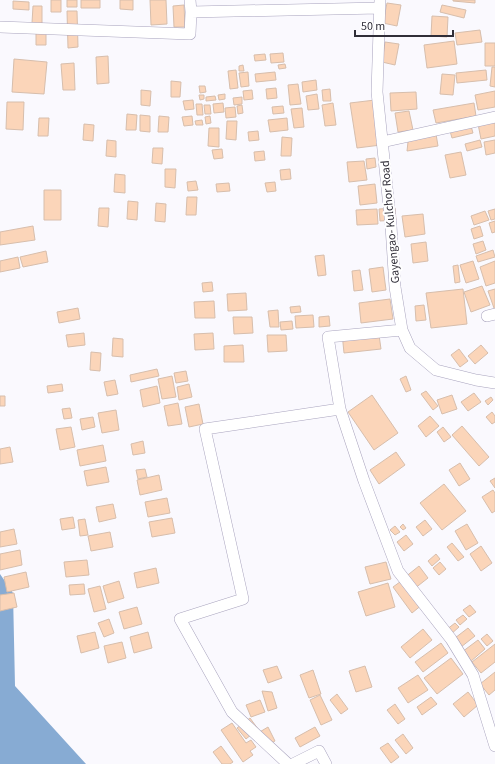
<svg xmlns="http://www.w3.org/2000/svg" width="495" height="764" font-family="'Source Sans 3',sans-serif">
	<style>
		.water { fill: #87abd3 }
		.building { fill: #fbd5b9; stroke: #d7beac }
		.lines { fill: none; stroke-linecap: round; stroke-linejoin: round }
		.street-casing { stroke: #a9a4be; stroke-width: 12 }
		.street { stroke: #fff; stroke-width: 11 }
		.labels { text-anchor: middle; stroke-width: 4; stroke-linejoin: round; paint-order: stroke }
		.street-label { font-size: 12px; fill: #302e38; stroke: #fff }
	</style>
	<rect width="100%" height="100%" fill="#faf9fe"/>
	<path class="water" d="M0,574L13,593L15,686L86,764H0Z"/>
	<path class="building" d="M51,0H61V12H51Z
		M67,0H77V7H67Z
		M81,0H100V8H81Z
		M120,0H133V10L120,9Z
		M150,0H166L167,24L151,25Z
		M453,0H475V3L453,1Z
		M13,1L29,2V10L13,9Z
		M387,3L401,5L397,26L383,23Z
		M184,5L185,27H174L173,6Z
		M442,5L466,10L464,18L440,12Z
		M33,6H42V24L32,23Z
		M67,11H77L78,47L68,48Z
		M432,16L448,17L447,37L431,36Z
		M36,28H46V45H36Z
		M480,30L482,42L457,45L455,33Z
		M454,41L457,64L427,68L424,45Z
		M385,42L399,44L395,65L382,62Z
		M485,43H495V66H485Z
		M283,53L284,62L271,63L270,54Z
		M265,54L266,60L255,61L254,55Z
		M108,56L109,83L97,84L96,57Z
		M14,59L47,62L44,94L12,92Z
		M74,63L75,90H63L61,64Z
		M285,64L286,68L279,69L278,65Z
		M243,65L244,71H239V66Z
		M492,67H495V87L490,86Z
		M236,70L238,88L230,89L228,71Z
		M486,70L487,80L457,83L456,73Z
		M248,72L249,86L241,87L239,73Z
		M275,72L276,80L256,82L255,74Z
		M442,74L455,75L453,95L440,94Z
		M316,80L317,90L303,92L302,82Z
		M171,81L181,82L180,97H171Z
		M298,84L301,104L290,105L288,85Z
		M199,86H205L206,92L200,93Z
		M276,88L277,98L267,99L266,89Z
		M330,89L331,101H323L322,90Z
		M141,90L151,91L150,106L141,105Z
		M252,90L253,99L244,100L243,91Z
		M495,91V107L478,110L475,95Z
		M416,92L417,109L391,111L390,93Z
		M225,94V99L219,100L218,95Z
		M317,94L319,109L308,110L306,96Z
		M199,95H204V99L200,100Z
		M215,96L216,100L206,101V97Z
		M242,97V104L234,105L233,98Z
		M193,100L194,109L185,110L183,101Z
		M375,100L381,145L357,148L350,103Z
		M7,102H24L23,130L6,129Z
		M223,103L224,112L214,113L213,104Z
		M333,103L336,125L325,126L322,105Z
		M474,103L476,116L436,123L433,110Z
		M196,104H202L203,115H197Z
		M204,105H210L211,114H205Z
		M242,105L243,113L238,114L237,106Z
		M283,106L284,113L273,114L272,107Z
		M235,107L236,117L226,118L225,108Z
		M302,108L304,127L294,128L291,109Z
		M409,111L413,130L398,132L395,113Z
		M127,114L137,115L136,130H126Z
		M140,115L150,116V132L140,131Z
		M159,116L169,117L168,132H158Z
		M192,116L193,125L184,126L182,117Z
		M210,116L211,123L206,124L205,117Z
		M39,118H49L48,136H38Z
		M287,118L288,130L270,132L268,120Z
		M202,120L203,125H196L195,121Z
		M495,120V136L481,139L478,124Z
		M227,121H237L236,140L226,139Z
		M84,124L94,125L93,141L83,140Z
		M471,126L473,133L452,138L450,131Z
		M209,128H219V147L208,146Z
		M435,128L438,146L407,151L409,133Z
		M258,131L259,140L249,141L248,132Z
		M282,137L292,138L291,156H281Z
		M107,140L116,141V157L106,156Z
		M480,140L482,147L467,151L465,144Z
		M495,140V153L486,155L484,142Z
		M153,148H163L162,164L152,163Z
		M222,149L223,158L214,159L212,150Z
		M264,151L265,160L255,161L254,152Z
		M461,152L466,175L450,178L445,155Z
		M375,158L376,167L367,169L366,159Z
		M364,161L367,180L349,182L347,162Z
		M165,169H176L175,188L165,187Z
		M290,169L291,179L281,180L280,170Z
		M115,174L125,175V193L114,192Z
		M196,181L198,190L188,191L187,182Z
		M275,182L276,191L267,192L265,183Z
		M229,183L230,191L217,192L216,184Z
		M375,184L377,203L360,205L358,186Z
		M44,190H61V220H44Z
		M187,197H197L196,215H186Z
		M128,201L138,202L137,220L127,219Z
		M156,203L166,204L165,222L155,221Z
		M99,208H109L108,227L98,226Z
		M395,208L396,220L380,221L379,209Z
		M377,209L378,224L357,225L356,210Z
		M495,209V219L491,220L488,211Z
		M485,211L489,220L474,225L471,216Z
		M423,214L425,234L405,237L402,216Z
		M495,221V232L492,233L489,223Z
		M33,226L35,240L0,245V232Z
		M480,226L483,236L474,239L471,229Z
		M483,241L486,250L476,254L473,244Z
		M426,242L428,261L413,263L411,244Z
		M493,250L495,257L478,262L476,256Z
		M46,251L48,262L23,267L20,257Z
		M324,255L326,275L318,276L315,256Z
		M18,257L20,268L0,272V261Z
		M473,261L479,279L466,283L460,265Z
		M495,261V283L486,286L480,267Z
		M458,265L460,282L455,283L453,266Z
		M383,267L386,290L372,292L369,269Z
		M360,270L363,290L354,291L352,271Z
		M212,282L213,291L203,292L202,283Z
		M482,286L490,305L471,312L464,292Z
		M463,289L467,324L431,328L426,293Z
		M495,289V311L488,291Z
		M246,293L247,310L228,311L227,294Z
		M390,299L393,319L361,323L359,303Z
		M214,301L215,318H195L194,302Z
		M424,305L426,320L416,321L415,306Z
		M300,306L301,312L291,313L290,307Z
		M78,308L80,319L59,323L57,312Z
		M278,310L279,327H270L268,311Z
		M313,315L314,327L296,328L295,316Z
		M329,316L330,326L319,327V317Z
		M233,317H252L253,333L234,334Z
		M292,321L293,329L281,330L280,322Z
		M378,328L381,349L344,353L342,333Z
		M84,333L85,345L68,347L66,335Z
		M213,333L214,349L195,350L194,334Z
		M267,335H286L287,351L268,352Z
		M113,338L123,339V357L112,356Z
		M243,345L244,362H224V346Z
		M481,345L488,353L475,364L468,356Z
		M459,349L468,361L460,367L451,355Z
		M91,352L101,353L100,371L90,370Z
		M157,369L159,376L131,382L130,375Z
		M186,371L188,381L176,383L174,373Z
		M172,376L176,397L162,399L158,379Z
		M406,376L411,390L406,392L400,379Z
		M115,380L118,394L107,396L104,382Z
		M62,384L63,391L48,393L47,386Z
		M189,384L192,397L179,400L177,387Z
		M157,386L160,403L143,407L140,390Z
		M426,391L438,406L433,410L421,394Z
		M474,393L481,402L468,411L461,402Z
		M372,395L398,433L374,450L348,412Z
		M452,395L457,409L442,414L437,400Z
		M0,396H5V406H0Z
		M491,397L493,400L488,405L485,401Z
		M178,403L182,424L168,426L164,406Z
		M199,404L203,424L189,427L185,407Z
		M70,408L72,418L64,419L62,409Z
		M116,410L119,430L102,433L98,413Z
		M492,412L495,416V422L492,424L486,417Z
		M430,416L439,426L426,437L418,426Z
		M93,417L95,427L82,430L80,419Z
		M462,426L489,457L479,466L452,435Z
		M71,427L75,447L60,450L56,429Z
		M443,427L451,437L444,442L437,432Z
		M143,441L145,453L133,455L131,444Z
		M103,445L106,461L80,466L77,450Z
		M10,447L13,462L0,464V449Z
		M396,452L405,465L379,484L370,470Z
		M460,463L470,479L459,486L449,470Z
		M106,467L109,482L87,486L84,471Z
		M145,469L147,477L138,479L136,470Z
		M159,475L162,490L140,495L137,480Z
		M495,478V488L490,481Z
		M444,484L466,511L442,530L420,503Z
		M493,490L495,493V511L492,513L482,497Z
		M167,498L170,513L148,517L145,502Z
		M113,504L116,518L99,522L96,507Z
		M73,517L75,528L62,530L60,519Z
		M172,518L175,533L152,537L149,522Z
		M85,519L88,535L80,536L78,520Z
		M425,520L432,529L423,536L416,527Z
		M403,524L406,528L403,530L400,527Z
		M467,524L478,543L466,550L455,531Z
		M395,526L400,532L395,535L390,530Z
		M14,529L17,544L0,547V532Z
		M110,532L113,547L91,551L88,536Z
		M406,535L413,544L404,551L397,542Z
		M452,543L464,557L458,561L447,547Z
		M481,546L492,563L481,571L470,554Z
		M20,550L22,565L0,570V554Z
		M436,554L440,559L432,566L428,561Z
		M87,560L89,575L66,577L64,562Z
		M386,562L391,579L370,584L365,567Z
		M440,562L446,569L439,575L433,568Z
		M419,566L428,578L414,589L404,578Z
		M156,568L159,583L137,588L134,573Z
		M26,572L29,587L7,592L4,577Z
		M404,579L423,604L412,613L393,587Z
		M119,581L124,598L108,603L103,586Z
		M388,583L395,607L366,616L358,592Z
		M84,584L85,594L70,595L69,585Z
		M100,586L106,609L94,612L88,589Z
		M14,593L17,607L0,611V595Z
		M470,605L476,612L469,617L463,610Z
		M137,607L142,624L124,629L119,612Z
		M463,615L467,619L460,625L456,620Z
		M109,619L114,633L104,637L98,623Z
		M455,623L459,627L450,635L446,630Z
		M468,628L475,636L461,647L455,638Z
		M423,629L432,640L410,658L401,647Z
		M95,632L99,648L81,653L77,636Z
		M148,632L152,648L134,653L130,637Z
		M487,634L493,641L487,646L481,639Z
		M478,640L485,649L470,662L462,652Z
		M122,642L126,658L108,663L104,646Z
		M441,643L448,653L423,672L415,662Z
		M495,644V662L481,673L472,662Z
		M451,658L463,674L437,694L424,678Z
		M277,666L282,678L268,683L263,670Z
		M365,666L372,687L356,692L349,671Z
		M313,670L321,694L309,698L300,675Z
		M495,672V690L489,695L480,684Z
		M418,675L428,690L408,703L398,688Z
		M262,691L272,692L277,708L268,711Z
		M468,692L478,705L464,717L453,704Z
		M337,694L348,709L341,714L330,700Z
		M320,695L332,720L321,725L310,700Z
		M431,697L437,704L422,715L417,707Z
		M260,700L265,712L251,717L246,705Z
		M395,704L405,719L398,724L387,710Z
		M250,718L258,729L246,739L237,728Z
		M232,723L246,743L251,740L256,747L250,751L253,755L243,762L221,730Z
		M268,727L275,741L266,746L258,733Z
		M315,727L320,736L300,747L295,738Z
		M403,734L413,748L406,754L395,740Z
		M388,743L399,757L391,763L380,748Z
		M221,746L233,762L230,764H222L213,752Z"/>
	<g class="lines">
		<defs>
			<path id="street" d="M190,0L191,12L379,8
				M380,0L377,92L391,226L395,287L402,330L410,348L436,370L476,380L495,383
				M0,27L190,34L191,12
				M382,142L495,117
				M487,316L495,314
				M402,330L328,337L340,409L364,481L398,571L451,639L473,675L495,746
				M288,764L232,712L180,619L243,599L205,429L340,409
				M293,764L319,751L326,764"/>
		</defs>
		<use href="#street" class="street-casing"/>
		<use href="#street" class="street"/>
	</g>
	<g class="labels">
		<g class="street-label">
			<text transform="translate(390 222) rotate(-95)" y="4">Gayengao- Kulchor Road</text>
		</g>
	</g>
	<path d="M355 30v6h98v-6" fill="none" stroke="#302e38" stroke-width="2"/>
	<text x="361" y="30" font-size="12" fill="#302e38" stroke="#ffffff" stroke-width="3" paint-order="stroke">50 m</text>
</svg>
